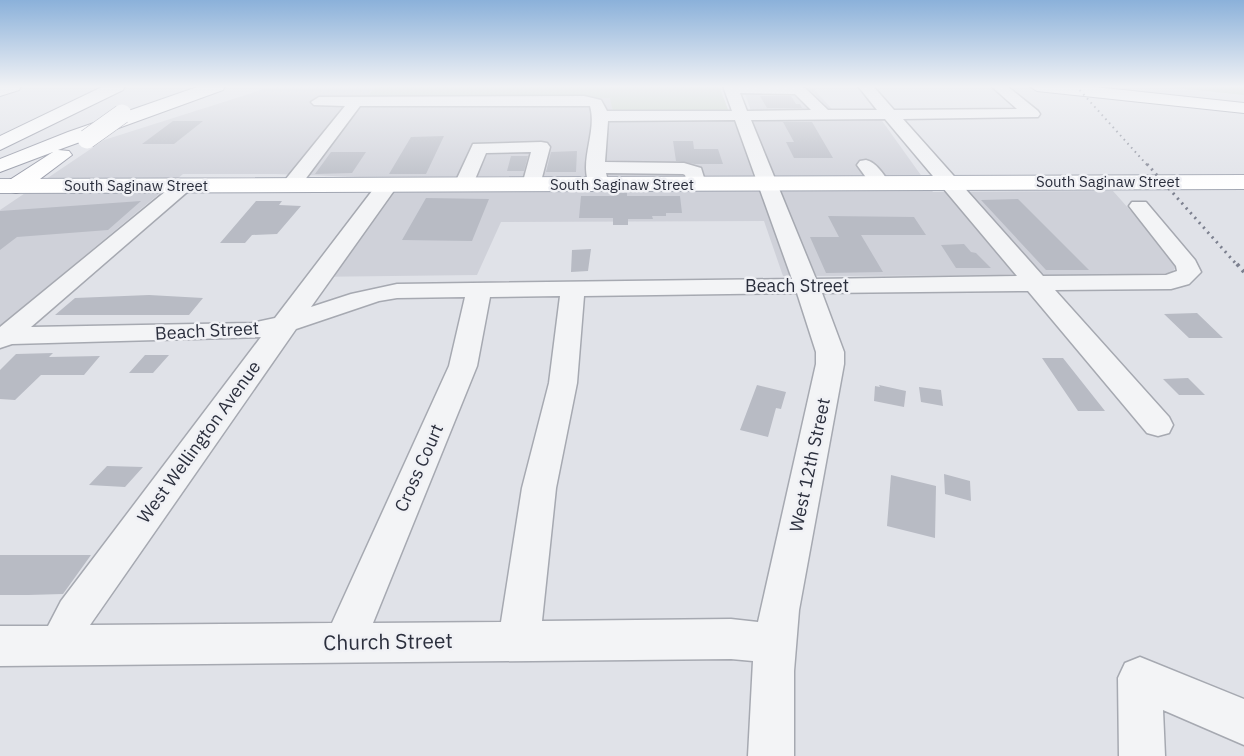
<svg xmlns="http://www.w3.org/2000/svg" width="1244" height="756" font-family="'IBM Plex Sans',sans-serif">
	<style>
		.built { fill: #cfd1d9 }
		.green { fill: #c4d1c3 }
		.building { fill: #b8bbc4 }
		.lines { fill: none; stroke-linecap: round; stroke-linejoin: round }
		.minor-casing { stroke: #a6a9b1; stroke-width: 3 }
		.major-casing { stroke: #a1a6b2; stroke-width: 2 }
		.highway-casing { stroke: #8a8e9d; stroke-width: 2 }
		.minor { fill: #f3f4f6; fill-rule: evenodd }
		.major { fill: #fff; fill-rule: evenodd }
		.highway { fill: #fff; fill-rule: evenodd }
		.rail-far2 { stroke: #7c808f; stroke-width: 2; stroke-dasharray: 1.5 4; stroke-linecap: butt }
		.rail-far1 { stroke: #7c808f; stroke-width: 3; stroke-dasharray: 2 4.5; stroke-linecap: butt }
		.rail { stroke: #7c808f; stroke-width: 4; stroke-dasharray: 3 5; stroke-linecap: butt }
		.highway-bridge-casing { stroke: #8a8e9d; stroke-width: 20; stroke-linecap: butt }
		.highway-bridge { stroke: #fff; stroke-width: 19 }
		.labels { text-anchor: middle; stroke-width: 5; stroke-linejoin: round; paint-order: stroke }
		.far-street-label { font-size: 15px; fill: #2b2f3d; stroke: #f0f1f5 }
		.street-label { font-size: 18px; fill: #2b2f3d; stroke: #f0f1f5 }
		.near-street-label { font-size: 21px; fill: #2b2f3d; stroke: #f0f1f5 }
	</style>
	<rect width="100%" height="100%" fill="#e0e2e8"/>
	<path class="built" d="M274,86H375L368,97L611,98L614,119H754L742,86H811L840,118H880L933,192L1113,191L1178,264L1170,275L783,276L764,221L501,222L477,275L307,277L387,178L276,174H183L0,326V210L104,140Z"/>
	<path class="green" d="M375,86H719L729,112H613L610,98L368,97Z
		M1158,86H1244V95Z"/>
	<path class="building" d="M760,96H791L796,104H800L802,108H767Z
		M173,121H203L174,144H142Z
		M783,122H812L833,158H794L786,142H794Z
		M444,136L426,174H389L411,137Z
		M673,141H693L694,149H718L723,164H695L676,161Z
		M577,151L576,172H546L551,152Z
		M331,152H366L352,173L315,174Z
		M511,156H528L524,171H507Z
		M614,193H627V196H680L682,213H666V216H652L653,219H628V225H613V218H579L581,196H614Z
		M426,198L489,199L472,241L402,240Z
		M1018,199L1089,270H1046L981,200Z
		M141,201L108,230L17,237L0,250V211Z
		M256,201H282L279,205L301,206L277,234L252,235L245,243H220Z
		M828,216L914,217L926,235H861L883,272L826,273L810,237H839Z
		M964,244L971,252L976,253L991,268H956L941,245Z
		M591,249L588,271L571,272L572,250Z
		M149,295L203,298L189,315H55L75,298Z
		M1197,313L1223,338H1189L1164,314Z
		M53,353L49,357L100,356L84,375H41L15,400L0,399V370L16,354Z
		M145,355H169L153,373H129Z
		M1042,358H1063L1105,411H1078Z
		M1188,378L1205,395H1179L1163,379Z
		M757,385L786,392L781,409L776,408L768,437L740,430Z
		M879,385L906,391L904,407L874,401L875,386L880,387Z
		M919,387L941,390L943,406L921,402Z
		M107,466L143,467L125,487L89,485Z
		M944,474L970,481L971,501L945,494Z
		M891,475L936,486L935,538L887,526Z
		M0,555H91L63,594L28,595H0Z"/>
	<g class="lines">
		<defs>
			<path id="minor" d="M723,86H798L805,88L828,110H877L858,86H873L894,110L1017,109L991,86H1007L1038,111L1040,114L1038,117L903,119L1043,276L1166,275L1177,271L1176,266L1129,206L1132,202H1146L1195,260L1201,272L1189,284L1171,289L1055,290L1169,417L1173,425L1169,433L1158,436L1147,433L1028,291L822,293L844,352V364L799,610L794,671V756H748L753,661L731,659L0,666V626H48L61,601L261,337L12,344L0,348V327L177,182H191L194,186L31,327L252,323L275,318L372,191C380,183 383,178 395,181L398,185L311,307L351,294L397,284L792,279L735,120L608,121L605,162L684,163L701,168L706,184L703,188H689L685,175L683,174L606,173L609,185L606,189H592C576,165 598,133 590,106H360L298,189H284L281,185L345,106L314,105L311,102L319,97L584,96L601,100L607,111H732ZM740,93L795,94L811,110L747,111ZM885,119L1017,276L816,279L751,120ZM797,293L816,352V364L758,622L731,619L542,621L556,488L577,383L584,296ZM560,296L549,383L522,488L501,622L373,623L477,366L490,297ZM465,297L449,366L332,623L90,625L296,329L379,301L397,298Z
				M541,142L547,143L550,147L539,189H525L522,185L531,152L486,153L471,189H457L454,185L473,144Z
				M866,160C876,162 883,174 890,183L887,187H873L857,165L860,161Z
				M1140,657L1244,699V745L1163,710L1165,756H1119L1118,678L1125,663Z"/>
			<path id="major" d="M1244,175V189L0,193V179Z"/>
			<path id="highway" d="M0,86H21L19,90L0,96Z
				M104,86H125L123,90L0,150V136Z
				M200,86H225L223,90L58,150L69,151L72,155L24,191L16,193L8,191L5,186L8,181L53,152L0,172V159L68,132Z
				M1029,86H1086L1244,103V113L1037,91Z"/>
		</defs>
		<use href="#minor" class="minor-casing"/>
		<use href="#major" class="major-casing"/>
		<use href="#highway" class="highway-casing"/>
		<use href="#minor" class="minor"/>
		<use href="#major" class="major"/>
		<use href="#highway" class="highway"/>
		<path class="rail-far2" d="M1076,86L1148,166"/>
		<path class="rail-far1" d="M1147,164L1238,266"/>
		<path class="rail" d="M1237,264L1244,272"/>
		<defs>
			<path id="highway-bridge" d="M87,139L122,114"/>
		</defs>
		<use href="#highway-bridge" class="highway-bridge-casing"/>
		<use href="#highway-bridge" class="highway-bridge"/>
	</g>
	<linearGradient id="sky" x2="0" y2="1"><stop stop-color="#8bb1da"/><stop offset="0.45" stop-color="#f1f2f5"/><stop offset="1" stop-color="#f1f2f5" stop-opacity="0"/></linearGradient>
	<rect width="1244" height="192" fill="url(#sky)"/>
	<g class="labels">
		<g class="far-street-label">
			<text x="1108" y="187">South Saginaw Street</text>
			<text x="622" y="190">South Saginaw Street</text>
			<text x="136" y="191">South Saginaw Street</text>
		</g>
		<g class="street-label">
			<text x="797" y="292">Beach Street</text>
			<text transform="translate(207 331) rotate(-3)" y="6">Beach Street</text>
			<text transform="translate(199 442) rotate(-54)" y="6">West Wellington Avenue</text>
			<text transform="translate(810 465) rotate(-78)" y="6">West 12th Street</text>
			<text transform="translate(419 468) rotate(-66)" y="6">Cross Court</text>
		</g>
		<g class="near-street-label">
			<text transform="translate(388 642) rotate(-1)" y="7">Church Street</text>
		</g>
	</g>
</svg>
